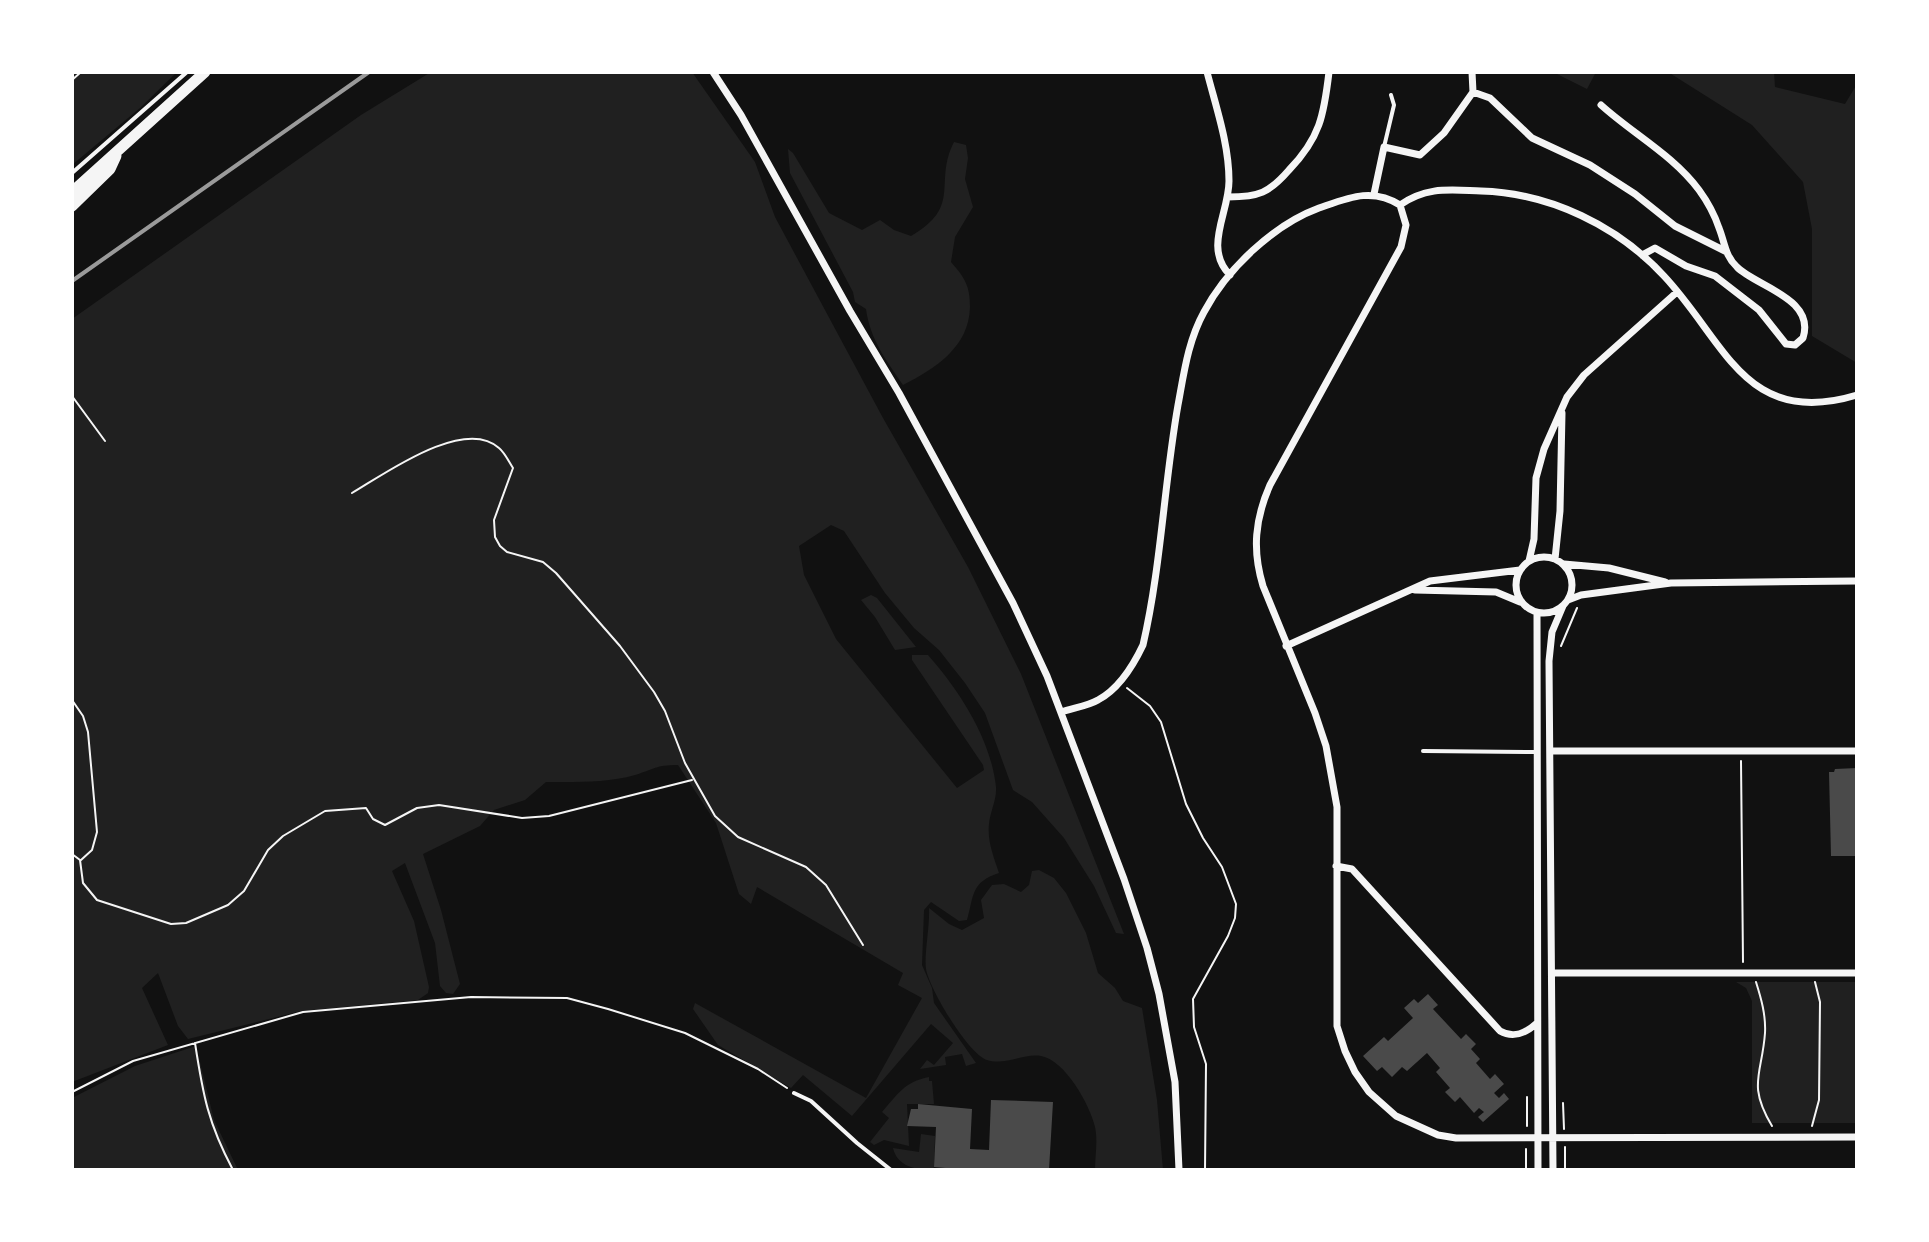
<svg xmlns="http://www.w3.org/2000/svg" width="1929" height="1242" font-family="'Space Grotesk',sans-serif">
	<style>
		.green { fill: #202020 }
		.building { fill: #4a4a4a }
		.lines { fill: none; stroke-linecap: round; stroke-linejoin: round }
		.path { stroke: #f5f5f5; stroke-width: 2 }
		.service { stroke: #f5f5f5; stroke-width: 4 }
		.minor { stroke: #f5f5f5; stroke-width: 7 }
		.primary { stroke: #f5f5f5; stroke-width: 11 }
		.rail { stroke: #9a9a9a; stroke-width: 4 }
	</style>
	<rect width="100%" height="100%" fill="#111"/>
	<path class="green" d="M72,72H177L140,108L72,165Z
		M431,72H692L755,162L775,217L883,418L968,567L1021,674L1124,934L1116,933L1094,886L1064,838L1032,802L1013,790L985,713L965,683L939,650L914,628L885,593L844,531L831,525L799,546L804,575L836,639L957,788L984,770L983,765L912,660V655H928C959,690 991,739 996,787C997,799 990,812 989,824C987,841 994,858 999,873C971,882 974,895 967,920L959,921L931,902L924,910L922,965L932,988L934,1003L976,1063L966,1066L962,1054L945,1057L946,1065L920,1069L927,1060L934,1065L953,1043L931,1024L852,1116L803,1075L791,1088L718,1045L693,1009L695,1003L866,1098L922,998L898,985L903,973L757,887L751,904L739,894L716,823L678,765C655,765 655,769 635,775C607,783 575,782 546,782L525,800L494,810L480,826L423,854L441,910L460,984L453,994L446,993L440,986L435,943L405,863L392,871L414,921L429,987L428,993L418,1000L301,1011L188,1039L178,1026L158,973L142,988L168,1045L72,1082V319L361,115Z
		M1553,72H1596L1587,89Z
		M1668,72H1774L1775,87L1845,104L1857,84V363L1812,336V229L1803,182L1752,125Z
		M954,142L966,145L968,158L965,179L973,207L955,237L951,262C965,278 970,286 970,307C969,347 936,368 903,385C886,360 870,339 866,309L855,302L853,292L790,173L788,149L793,153L829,213L862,230L880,220L894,230L911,236C963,206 933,183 954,142Z
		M871,595L877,598L916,647L895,650L875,617L861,600Z
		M1039,870L1054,878L1066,893L1086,933L1098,973L1115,988L1123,1001L1142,1008L1157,1100L1163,1170H1095C1095,1157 1098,1140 1095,1127C1090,1105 1065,1060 1041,1056C1024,1053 1005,1066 987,1060C968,1054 929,988 926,969C924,954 930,926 929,908L949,924L962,930L984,918L981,900L992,885L1004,884L1021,892L1029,885L1032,871Z
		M1736,982H1857V1123H1752V1001L1746,988Z
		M196,1046L214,1120L238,1170H72V1098L135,1066Z
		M929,1077V1081H932L934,1104H907L909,1146L884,1140L874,1145L870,1142L889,1118L882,1112C898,1094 904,1082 929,1077Z
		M921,1134L935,1136L934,1167L932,1170C915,1170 897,1166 893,1148L919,1152Z"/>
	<path class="building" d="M1857,768V856H1831L1829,772H1834L1835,769Z
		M1428,994L1438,1005L1433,1009L1461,1039L1466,1034L1476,1044L1471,1049L1480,1059L1476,1063L1490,1079L1495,1074L1504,1084L1494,1093L1499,1098L1504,1093L1509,1099L1483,1122L1478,1117L1484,1112L1479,1108L1474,1113L1460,1097L1455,1102L1445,1092L1450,1088L1436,1072L1440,1068L1427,1053L1407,1071L1402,1067L1392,1077L1382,1067L1377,1071L1363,1056L1384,1037L1388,1041L1413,1018L1404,1008L1414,999L1418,1003Z
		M991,1100L1053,1102L1049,1170H968L934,1167L936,1127L907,1126L911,1109H918V1104L972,1109L970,1149L989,1150Z"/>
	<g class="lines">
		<path class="path" d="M72,80L81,72
			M72,396L105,441
			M352,493C383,475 464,416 499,448C505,453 509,462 513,468L494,520L495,537L500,546L507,552L543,562L556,573L620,646L654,692L665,711L685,763L715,816L738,837L806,867L826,885L863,945
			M1561,646L1577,608
			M1127,688L1150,706L1161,722L1186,804L1203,838L1222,867L1236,904L1235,918L1228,936L1193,999L1194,1027L1206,1064L1205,1170
			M72,700L83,716L88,732L97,832L92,850L81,860
			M1741,761L1743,962
			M72,854L80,860L83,883L97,900L171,924L186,923L228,905L244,891L268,850L283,836L325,811L366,808L373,819L385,825L417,808L439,805L522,818L549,816L692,780
			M1756,982C1761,998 1766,1015 1765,1033C1762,1075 1747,1084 1772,1126
			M195,1043C203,1095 208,1123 233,1170
			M72,1092L133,1061L303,1012L471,997L567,998L608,1009L685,1033L758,1069L787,1088
			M1563,1103L1564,1129
			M1527,1126V1097
			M1812,1126L1819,1100L1820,1002L1815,982
			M1565,1147V1170
			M1526,1170V1149"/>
		<path class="service" d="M1384,147L1394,105L1391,95
			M72,173L187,72
			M1423,751L1536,752
			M794,1093L811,1101L857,1143L891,1170"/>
		<path class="minor" d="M713,72L741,115L850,311L899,393L1013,603L1047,676L1124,879L1147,948L1159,994L1175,1082L1179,1170
			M1207,72C1216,107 1229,144 1229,181C1229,213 1203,248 1230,275
			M1472,72L1473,92
			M1601,105C1633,134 1673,155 1699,190C1707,201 1715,216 1719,228C1725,243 1725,256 1737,267C1755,286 1816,298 1803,338L1795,345L1786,344L1759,310L1715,276L1686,266L1655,248L1642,255
			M1374,194L1384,147L1420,155L1444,133L1473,92L1490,98L1532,138L1590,165L1635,194L1675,226L1725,251
			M1228,197C1259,197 1269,193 1289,170C1320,138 1324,115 1329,72
			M1400,205L1406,225L1401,247L1270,485C1255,519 1252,550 1263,586L1315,713L1326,746L1337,807V1026L1345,1051L1355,1072L1369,1092L1396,1116L1438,1135L1456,1138L1857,1137
			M1400,205C1427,186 1450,190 1481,191C1550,193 1618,226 1664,276C1726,342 1745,429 1857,395
			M1516 585a28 28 0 1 1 56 0a28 28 0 1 1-56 0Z
			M1555,559L1560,511L1562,413
			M1529,561L1534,539L1536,478L1544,449L1567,397L1584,375L1677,292
			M1564,564L1609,568L1665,582
			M1415,590L1496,592L1520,602
			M1568,600L1581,595L1671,583L1857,581
			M1537,613L1538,1170
			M1286,646L1430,581L1520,570
			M1061,712C1072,708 1088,706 1098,700C1119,689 1133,666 1143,645C1161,568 1164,484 1178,405C1184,373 1188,341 1204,312C1227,269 1273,225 1319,208C1348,198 1372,187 1400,205
			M1550,751H1857
			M1336,866L1352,869L1500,1031C1514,1039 1526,1033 1537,1023
			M1552,973H1857
			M1553,1170L1549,661L1552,632L1563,606"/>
		<path class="primary" d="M72,192L205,72
			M72,206L110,169L116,156"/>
		<path class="rail" d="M72,281L369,72"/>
	</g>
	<rect width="1929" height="1242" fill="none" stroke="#ffffff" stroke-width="148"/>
</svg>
